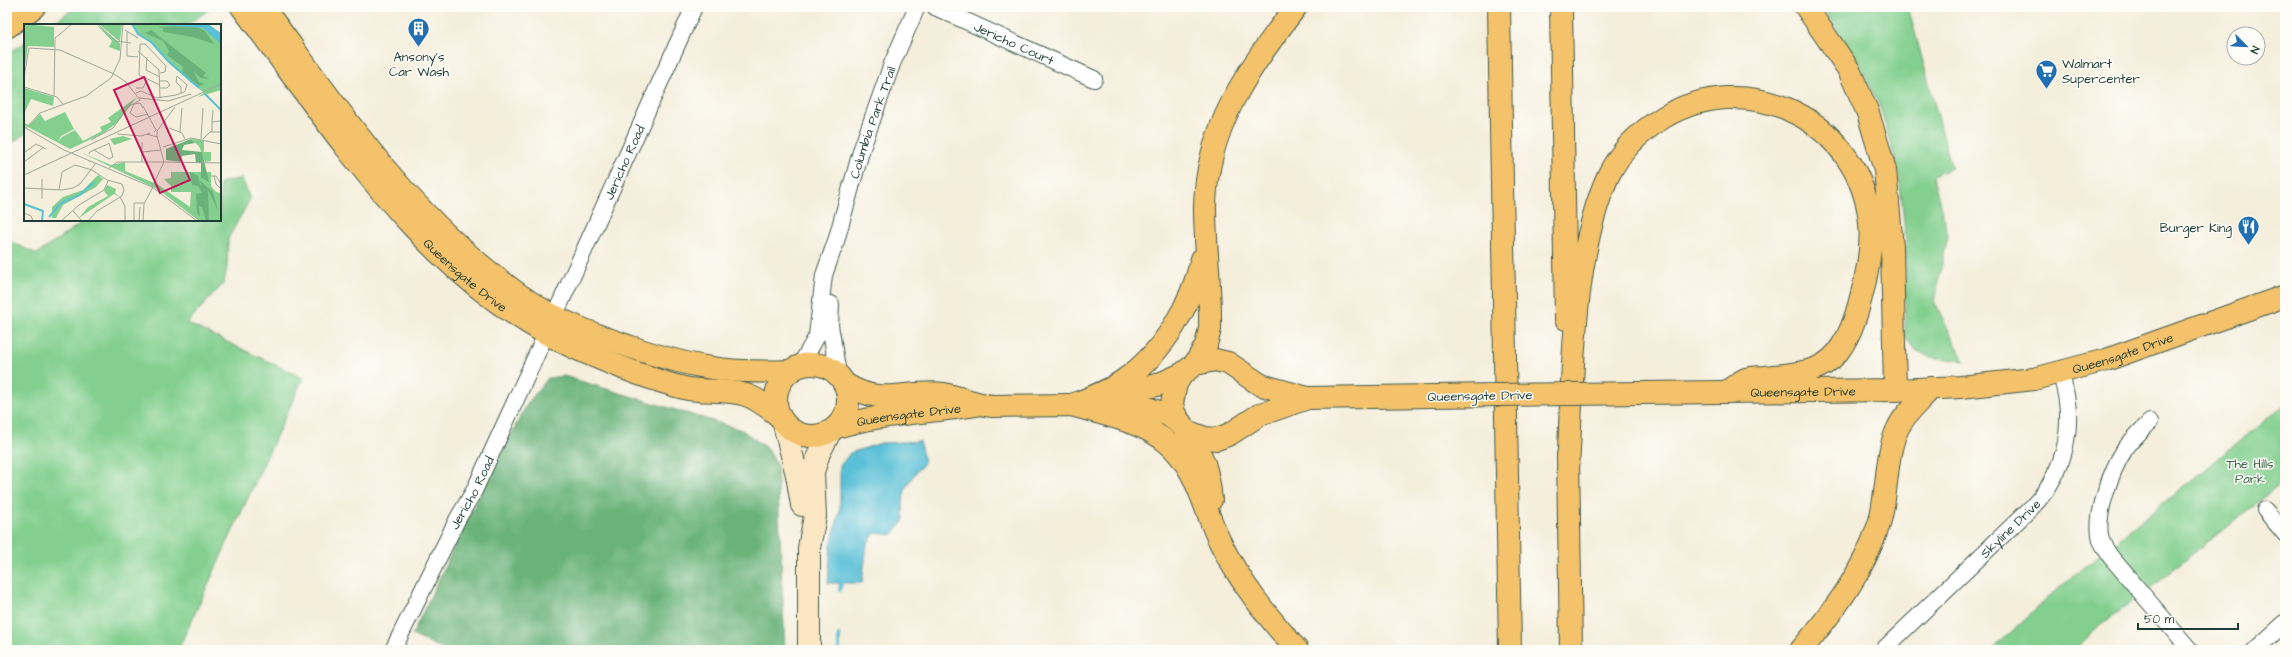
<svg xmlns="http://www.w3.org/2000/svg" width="2292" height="657" font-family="'Architects Daughter',sans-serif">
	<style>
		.green { fill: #82cf8e; stroke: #508661 }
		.forest { fill: #69b279; stroke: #447856 }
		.water { fill: #5ac0d7; stroke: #3c7e86 }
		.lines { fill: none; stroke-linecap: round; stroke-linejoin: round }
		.stream { stroke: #5ac0d7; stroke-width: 4 }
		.street-casing { stroke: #3f584d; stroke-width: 18 }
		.secondary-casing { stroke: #3f584d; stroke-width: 24 }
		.primary-casing { stroke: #3f584d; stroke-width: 24 }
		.highway-casing { stroke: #3f584d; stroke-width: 24 }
		.street { stroke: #fff; stroke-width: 16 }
		.secondary { stroke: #fbe7c3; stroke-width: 22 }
		.primary { stroke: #f4c26a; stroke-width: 22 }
		.highway { stroke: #f4c26a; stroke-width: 22 }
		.primary-bridge-casing { stroke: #3f584d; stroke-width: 24; stroke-linecap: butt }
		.primary-bridge { stroke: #f4c26a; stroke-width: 22 }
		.labels { text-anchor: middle; stroke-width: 3; stroke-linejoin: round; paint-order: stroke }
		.street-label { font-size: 13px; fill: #1f3d34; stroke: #fdfcf7 }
		.poi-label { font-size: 13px; fill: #1f3d34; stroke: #fdfcf7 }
		.park-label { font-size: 13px; fill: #38624a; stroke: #fdfcf7 }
		.inset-river { fill: none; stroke: #5ac0d7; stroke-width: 2 }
		.inset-road { fill: none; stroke: #9fa798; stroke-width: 1 }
		.view { fill: #c2185b; fill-opacity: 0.15; stroke: #c2185b; stroke-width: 2 }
		.inset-edge { fill: none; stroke: #1f3d34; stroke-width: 2 }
	</style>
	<rect width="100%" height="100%" fill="#fdfcf7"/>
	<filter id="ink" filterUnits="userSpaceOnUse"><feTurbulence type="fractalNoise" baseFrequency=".025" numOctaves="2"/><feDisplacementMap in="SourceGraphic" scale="8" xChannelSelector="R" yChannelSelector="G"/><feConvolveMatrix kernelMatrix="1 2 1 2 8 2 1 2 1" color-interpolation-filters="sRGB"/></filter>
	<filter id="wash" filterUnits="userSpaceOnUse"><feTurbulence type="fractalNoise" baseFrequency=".012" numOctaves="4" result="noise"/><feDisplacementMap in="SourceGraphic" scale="16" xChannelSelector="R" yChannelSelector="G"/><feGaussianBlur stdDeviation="0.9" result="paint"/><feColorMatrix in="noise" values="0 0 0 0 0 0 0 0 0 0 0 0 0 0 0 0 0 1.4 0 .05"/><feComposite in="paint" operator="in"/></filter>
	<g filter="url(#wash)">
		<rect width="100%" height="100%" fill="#f4eedb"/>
		<path class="green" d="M76,7H208L210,9L187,25H50Z
			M1822,7H1908L1952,168L1933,176L1948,236L1934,301L1964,361L1930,357L1915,350L1905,337L1906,241L1899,174L1880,107L1853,52Z
			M25,42V134L7,146V54Z
			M242,178L250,199L228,239L227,266L224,283L187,323L303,378L178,650H7V240L37,254L85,220H220V183Z
			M2285,404V480L2139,597L2113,614L2074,650H1992L2048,597Z"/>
		<path class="forest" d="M564,376L742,430L768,449L777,465L785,650H445L412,635L473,508L527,404L548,378Z"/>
		<path class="water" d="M920,441L924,463C905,485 901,490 904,520L892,535L875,533L867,544L862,583H828L831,544L840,510V466L850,453L881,443Z"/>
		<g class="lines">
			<path class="stream" d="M840,590L841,583
				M839,650V635"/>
		</g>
	</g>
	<g filter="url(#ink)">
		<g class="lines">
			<defs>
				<g id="street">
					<path id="s1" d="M935,7L1094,79"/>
					<path d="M831,304L830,325L838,374"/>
					<path id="s2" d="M554,317L694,7"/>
					<path id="s3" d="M800,366L817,336L824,275L836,241L862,148L892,64L917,7"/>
					<path d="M2150,422C2141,431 2132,439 2125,449C2112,469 2094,516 2101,540C2103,545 2107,551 2110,556L2190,650"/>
					<path d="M2265,510L2285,534"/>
					<path id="s4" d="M393,650L458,518L474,491L546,334"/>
					<path id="s5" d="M1883,650L2032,507C2067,471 2077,420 2060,373"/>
					<path d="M2255,650L2285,623"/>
				</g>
				<path id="secondary" d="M784,424L797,475L802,505
					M809,650V548L815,516L813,472L819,453L830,432"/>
				<g id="primary">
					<path id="s6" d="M242,7C337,133 426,280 575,348C609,363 647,379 684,388C704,393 726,388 746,395C758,399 769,408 779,416"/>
					<path d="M263,7C334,103 401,205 497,278C515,292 535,307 556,317C580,330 605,338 631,347C690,367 728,374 790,371"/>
					<path d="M7,27L34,7"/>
					<circle cx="812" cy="400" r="36"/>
					<path d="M845,384C884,408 904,389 944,394C960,397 975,404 992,406L1072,405L1117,409L1147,408L1168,415L1180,424"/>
					<path id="s7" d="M1641,393L1895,390L1961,387L2034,379L2106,360L2285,296"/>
					<path d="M1098,398L1157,385L1182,374"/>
					<path d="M1308,398L1259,415L1230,434L1217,439L1205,438L1186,431L1174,413L1172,403L1176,384L1182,374L1195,364L1215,360L1228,363L1261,385L1308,398L1432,396"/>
					<path id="s8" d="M837,427C882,413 930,413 976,405"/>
				</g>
				<path id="highway" d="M1499,7L1510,650
					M1561,7L1566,319
					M1806,7L1849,70L1868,113L1885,170L1892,247L1895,390
					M1195,364L1206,345L1210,329C1211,288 1205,248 1205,207C1206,128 1249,67 1296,7
					M1072,405C1104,415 1142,421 1168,443C1199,470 1203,509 1221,544C1241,584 1268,617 1297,650
					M1072,405C1090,398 1109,391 1124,380C1164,352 1191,305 1202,259
					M1186,431C1204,455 1208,471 1211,500
					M1568,455L1571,650
					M1568,471C1573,380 1571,259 1608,176C1620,151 1641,131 1664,117C1744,70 1846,114 1867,204C1873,229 1871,255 1865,281C1859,306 1853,333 1837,353C1819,375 1790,374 1765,377C1759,377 1752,377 1746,379C1740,381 1733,388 1727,391
					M1801,650C1834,611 1863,573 1879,524C1888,494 1885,454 1898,428C1905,413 1920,401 1931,388"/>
			</defs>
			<use href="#street" class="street-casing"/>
			<use href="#secondary" class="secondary-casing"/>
			<use href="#primary" class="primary-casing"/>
			<use href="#highway" class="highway-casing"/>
			<use href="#street" class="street"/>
			<use href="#secondary" class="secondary"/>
			<use href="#primary" class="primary"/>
			<use href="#highway" class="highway"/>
			<defs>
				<path id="primary-bridge" d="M1432,396L1641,393"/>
			</defs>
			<use href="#primary-bridge" class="primary-bridge-casing"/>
			<use href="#primary-bridge" class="primary-bridge"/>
		</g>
	</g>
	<defs>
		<symbol id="building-pin" viewBox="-11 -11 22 30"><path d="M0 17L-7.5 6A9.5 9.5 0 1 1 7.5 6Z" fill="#1f6fb2" stroke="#fdfcf7"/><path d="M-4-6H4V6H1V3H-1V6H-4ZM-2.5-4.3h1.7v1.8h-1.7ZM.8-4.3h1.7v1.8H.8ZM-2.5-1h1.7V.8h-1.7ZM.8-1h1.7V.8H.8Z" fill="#fff"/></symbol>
		<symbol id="supermarket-pin" viewBox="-11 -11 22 30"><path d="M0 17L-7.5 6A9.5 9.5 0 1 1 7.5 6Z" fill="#1f6fb2" stroke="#fdfcf7"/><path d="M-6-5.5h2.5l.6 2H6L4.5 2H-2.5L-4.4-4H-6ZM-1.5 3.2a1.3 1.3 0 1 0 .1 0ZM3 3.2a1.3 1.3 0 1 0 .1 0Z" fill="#fff"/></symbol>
		<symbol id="restaurant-pin" viewBox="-11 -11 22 30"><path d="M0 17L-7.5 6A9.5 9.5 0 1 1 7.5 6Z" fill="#1f6fb2" stroke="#fdfcf7"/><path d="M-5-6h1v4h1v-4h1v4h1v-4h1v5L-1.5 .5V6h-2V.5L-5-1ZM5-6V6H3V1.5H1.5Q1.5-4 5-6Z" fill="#fff"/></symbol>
	</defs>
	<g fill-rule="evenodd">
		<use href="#building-pin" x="406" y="16" width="25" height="34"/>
		<use href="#supermarket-pin" x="2034" y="58" width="25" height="34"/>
		<use href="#restaurant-pin" x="2236" y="214" width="25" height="34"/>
	</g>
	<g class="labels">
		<g class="street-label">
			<text dy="5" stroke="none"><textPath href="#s1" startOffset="87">Jericho Court</textPath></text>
			<text dy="5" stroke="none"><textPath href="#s3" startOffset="256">Columbia Park Trail</textPath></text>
			<text dy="5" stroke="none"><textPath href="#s2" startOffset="170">Jericho Road</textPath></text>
			<text dy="5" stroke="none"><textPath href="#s6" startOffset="350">Queensgate Drive</textPath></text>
			<text dy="5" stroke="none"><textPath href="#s7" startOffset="486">Queensgate Drive</textPath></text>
			<text dy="5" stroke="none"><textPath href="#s7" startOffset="162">Queensgate Drive</textPath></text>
			<text transform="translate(1480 395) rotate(-1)" y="5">Queensgate Drive</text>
			<text dy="5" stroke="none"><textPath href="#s8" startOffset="73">Queensgate Drive</textPath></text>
			<text dy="5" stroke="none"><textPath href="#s4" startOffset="176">Jericho Road</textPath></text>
			<text dy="5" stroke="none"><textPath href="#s5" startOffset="176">Skyline Drive</textPath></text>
		</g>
		<g class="poi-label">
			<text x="419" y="61">Ansony's<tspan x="419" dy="15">Car Wash</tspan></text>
			<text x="2062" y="68" text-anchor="start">Walmart<tspan x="2062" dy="15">Supercenter</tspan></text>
			<text x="2232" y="232" text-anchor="end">Burger King</text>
		</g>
		<g class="park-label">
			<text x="2250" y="468">The Hills<tspan x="2250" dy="15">Park</tspan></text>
		</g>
	</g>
	<g transform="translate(24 24)">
		<rect width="197" height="197" fill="#f4eedb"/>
		<path d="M0,0L30,3V23L4,22L0,49ZM72,0L96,19V27L85,23L88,17ZM75,0H98L96,17H95ZM108,0H168L183,4L197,16V66L174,73L180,69L145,38L127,18L114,10ZM0,64L30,73L29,82L7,75L0,90ZM113,73L94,98L78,110L46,125L0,101V99L5,101L16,90L21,97L41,88L50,105L37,112L34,118L38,113L51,106L59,117L78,107L76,103L87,98L84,94ZM99,112L108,115L90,121L86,115ZM167,115L180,116V128H187V137L181,138L175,122ZM56,128L87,141L101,138V147L133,160L166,183L167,168H147V162L140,155L147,154V148H187V162L192,168L197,169V197H185V189L182,197H175L135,166ZM74,151L79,155L72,163L39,181L32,194H28V183L39,173L59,166ZM83,161L92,165L91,169L96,173L90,170L55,194L64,183L84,172L80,167Z" fill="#82cf8e"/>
		<path d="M170,2L180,6L190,20L169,13L140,8L138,6L140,4L133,3ZM127,6L182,49L179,52L186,55L177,54L170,48L175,58L181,60L175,62L158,48L159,43L143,31L145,27L139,17L121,9ZM167,115L171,119L160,121L158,126L178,128L185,158L177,153V139H172L171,130L158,132L157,138L142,136V125ZM166,148L174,152L176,161L178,162L175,156L189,168L194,187L184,166L185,197H182L178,183L175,182L176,193L173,189L172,170L178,169L174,162L168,161Z" fill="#69b279"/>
		<path d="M124,0H184L197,9V20L179,4Z" fill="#5ac0d7"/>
		<path class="inset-river" d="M108,0L114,10L127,18L145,38L175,64M181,70L197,86M0,180L19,187L18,197M25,193L37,179L56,171L70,158"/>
		<path class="inset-road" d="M74,0L92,17L107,19M101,6L114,14M103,8V32L114,33M114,27L135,46L136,74M123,33L122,46L136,53M90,50L102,58L116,76M0,53L5,24L36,26L90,50M136,61L115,51L116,20H121L142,42L141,48L136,49M0,63L33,73L39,80M112,64H119L123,56M136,64H143L146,61L143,57H136M112,69L117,67L133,74L152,71L160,68L161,67L163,61L153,52L152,58L157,63V69M30,72L31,14L48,0M115,74L144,77L167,70M119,82L132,106L130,108M119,84L116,79L110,80L106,89L112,93L124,90M188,98L189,86M0,103L40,126L128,163L173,197M2,104L16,89L62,72L87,54L96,35L99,0M145,104L158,109L161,115M156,108L158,84M188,108V98L196,97M93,110L117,112L126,109M123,110L133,113V107L151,83M177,115L179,84M179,115L186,108H197M67,116L89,104L104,83L116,76M139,123L167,114L197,120M1,128L12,120L22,125M118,128L137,126M65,130L66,128L70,126L84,120L85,119L89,133L85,135L70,126M0,138L20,123M118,138V118M140,138L197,139M85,144L93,138H140M0,151L197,60M187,152H192L197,160M190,152L192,160L197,165M128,163L140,138L133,112M0,164L38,166L49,164L56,160L72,139M35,166L38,148L51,141L68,146L83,156L98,160L100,166L98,172L73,187L64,197M96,173L101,182V197M18,175V155M49,187L58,197M0,189L7,192L9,197M37,197L55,181L80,166L84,157M110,197V179H120M115,197L116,183M119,197L120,180L129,163"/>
		<path class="view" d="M120,53L166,156L136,169L90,66Z"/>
		<rect width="197" height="197" class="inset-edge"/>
	</g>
	<rect width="2292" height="657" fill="none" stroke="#fdfcf7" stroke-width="24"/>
	<g transform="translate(2246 46) rotate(114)"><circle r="19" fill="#fdfcf7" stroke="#a4b0a9"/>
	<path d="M0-3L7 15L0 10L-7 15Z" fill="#1f6fb2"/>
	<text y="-6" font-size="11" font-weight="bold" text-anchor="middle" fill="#1f3d34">N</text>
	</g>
	<path d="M2138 623v6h100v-6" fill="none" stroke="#1f3d34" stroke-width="2"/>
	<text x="2144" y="623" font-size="12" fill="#1f3d34" stroke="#fdfcf7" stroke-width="3" paint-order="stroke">50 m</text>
</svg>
